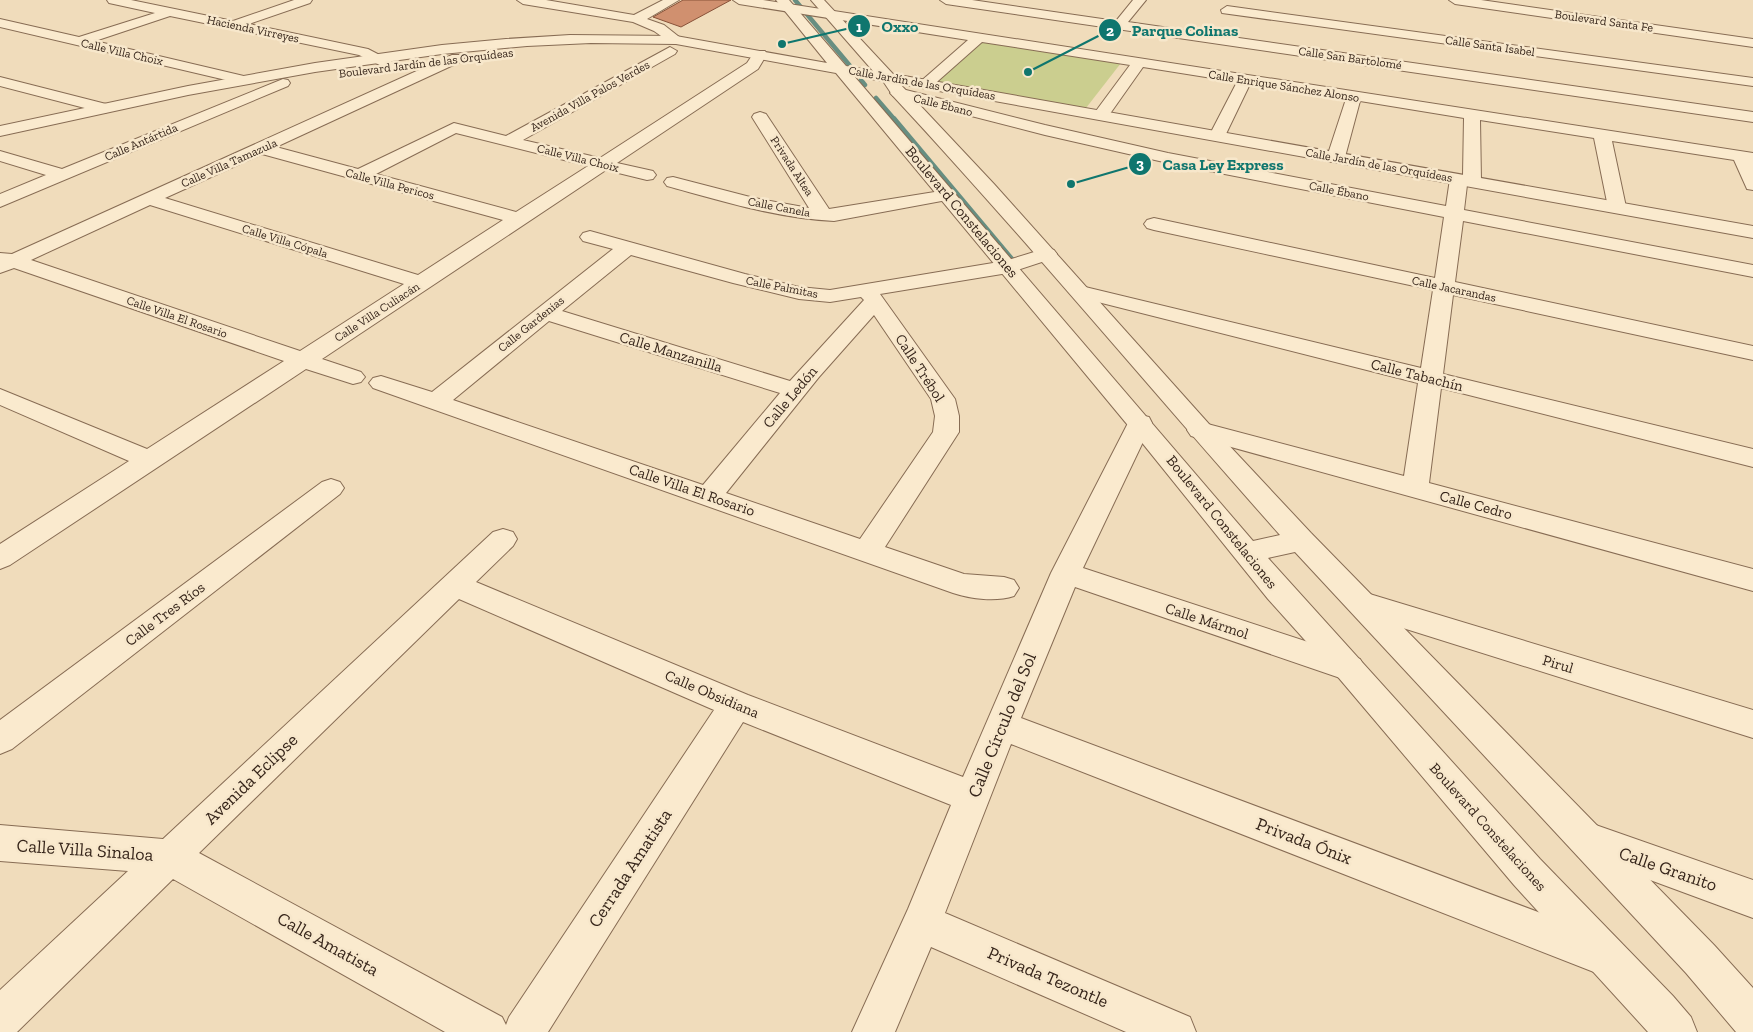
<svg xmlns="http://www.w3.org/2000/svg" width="1753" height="1032" font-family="'Zilla Slab',serif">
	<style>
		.green { fill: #cbce8f }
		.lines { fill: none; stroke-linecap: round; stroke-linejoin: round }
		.stream-far1 { stroke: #678e81; stroke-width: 4.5 }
		.stream { stroke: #678e81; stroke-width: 5.5 }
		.building { fill: #d0906f; stroke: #885239 }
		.minor-casing { stroke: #876c54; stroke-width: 2 }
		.tertiary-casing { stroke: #876c54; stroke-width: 2 }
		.minor { fill: #faeace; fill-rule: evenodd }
		.tertiary { fill: #faeace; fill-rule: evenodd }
		.labels { text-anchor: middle; stroke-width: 5; stroke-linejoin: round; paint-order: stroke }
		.far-street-label { font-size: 12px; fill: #36251a; stroke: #f7e7cb }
		.street-label { font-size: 15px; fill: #36251a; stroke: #f7e7cb }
		.near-street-label { font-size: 18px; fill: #36251a; stroke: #f7e7cb }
		.leader { fill: none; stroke: #0f766e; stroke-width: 2 }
		.callout-dot { fill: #0f766e; stroke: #f7e7cb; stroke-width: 2 }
		.mark-label { font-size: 15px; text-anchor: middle; font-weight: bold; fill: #fff }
		.callout-label { font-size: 16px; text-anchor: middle; font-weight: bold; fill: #0f766e; stroke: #f7e7cb; stroke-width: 5; stroke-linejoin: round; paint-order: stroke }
	</style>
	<rect width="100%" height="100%" fill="#f0dcbb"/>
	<path class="green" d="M975,40L1121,63L1086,108L932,81Z"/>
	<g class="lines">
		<path class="stream-far1" d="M795,0L851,67
			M861,80L865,85
			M876,98L895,120"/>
		<path class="stream" d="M894,119L1019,268"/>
	</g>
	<path class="building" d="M683,0H731L681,27L653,17Z"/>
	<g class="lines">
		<defs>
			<path id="minor" d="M107,0H131L233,21L294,0H312L310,3L249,24L368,49L395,63L397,66L395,69L390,70L359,55L170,16L95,41L248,77L250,80L248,83L243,84L0,27V19L79,37L155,13L109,3Z
				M517,0H546L634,15L663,0H679L647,19L664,25L683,40L676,44L671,43L654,31L633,22L523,4Z
				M733,0H763L1753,153V190L1747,189L1734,160L1612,141L1626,207L1624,211L1617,213L1610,211L1608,207L1594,138L1480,120L1481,181L1478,185H1467L1464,210L1753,265V277L1463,221L1455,282L1753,346V360L1453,295L1443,374L1753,449V467L1441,388L1429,483L1753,569V591L1191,436L1187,430L1191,424L1200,422L1404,476L1418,383L1074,296L1070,292L1074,288L1081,286L1421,368L1433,290L1154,230L1147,228L1144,224L1147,220L1154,218L1435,278L1444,217L1168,163L1045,135L893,96L890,93L893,90L898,88L1045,125L1168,153L1446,206L1450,179L1453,175H1463L1464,118L1360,101L1345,157L1342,161L1336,162L1330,161L1327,157L1346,99L1250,84L1225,136L1223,140H1211L1209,136L1237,82L1143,67L1107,118H1095L1093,115L1130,65L982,42L930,88H920L917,85L920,82L968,40L739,4Z
				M940,0H972L1116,21L1133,0H1146L1128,22L1753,112V122L946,4Z
				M1227,6L1753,78V86L1222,13L1221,10Z
				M670,47L677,51L675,54L523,140L600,158L747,63L755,51H765L767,54L758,69L617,163L653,171L656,175L653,179L647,180L606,170L322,359L361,372L365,377L361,382L353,384L306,369L10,565L0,569V544L129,461L0,405V389L147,449L284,361L14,268L0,273V253L12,254L452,55H462L464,58L462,61L276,147L358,169L454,123L506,136ZM456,133L588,166L516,212L376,174ZM262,154L503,220L418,275L165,198ZM150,205L404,284L300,351L31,260Z
				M0,77L110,105L112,108L110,111L104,113L0,86Z
				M283,79L288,80L290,83L288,86L0,207V194L46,175L0,161V151L62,169Z
				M760,112L766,114L829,209L947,190L953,191L956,195L953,199L947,200L834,221C776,218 722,201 667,186L664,182L667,178L673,177L754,198L809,208L752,117L754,114Z
				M590,231L745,274L799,287L830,290L1005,261L1047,248L1054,250L1057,254L1054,258L1008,273L880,294L955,399L959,416V432L885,547L964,574L1004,577L1014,580L1019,588L1014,596C996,602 971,599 953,593L373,388L369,383L373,378L381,376L432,392L613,249L583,241L580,237L583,233ZM631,255L733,283L799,299L830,302L861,297L864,300L790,381L562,311ZM874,315L931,399L935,416L933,432L860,539L726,493L819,377ZM549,321L780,393L703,485L453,400Z
				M1140,415L1149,417L1152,423L1083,568L1360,659L1365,668L1360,677L1349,681L1075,587L1021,718L1613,940L1619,954L1613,968L1599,974L1011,744L945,913L1190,1017L1196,1032H1126L931,947L895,1032H852L908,909L951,805L743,722L548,1032H445L173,879L17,1032H0V990L128,871L0,861V825L163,839L493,532L503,529L513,532L517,539L513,546L476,582L748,695L963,777L1051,573L1128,423L1131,417ZM459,599L714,710L509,1017L506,1025L502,1017L199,853Z
				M331,479L340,482L344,488L340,494L12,749L0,754V720L322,482Z
				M1363,592L1753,710V738L1352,612L1348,604L1352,596Z
				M1590,823L1753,880V918L1577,853L1572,841L1577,829Z"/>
			<path id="tertiary" d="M776,0H789L846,66L873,71L811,0H824L893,74L1753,226V238L900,84L994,184L1209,424L1311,533L1714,945L1753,988V1032H1736L1686,973L1295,552L1268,558L1540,859L1673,996L1691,1017L1697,1032H1648L1514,885L1338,677L1268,599L1131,429L836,73L676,44L591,43L527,46L442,54L315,72L188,95L0,136V126L188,86L315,63L442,45L506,39L570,35L676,36L827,63ZM854,76L883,81L893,96C1026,239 1150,389 1280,535L1253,541Z
				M1449,0H1481L1753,39V47L1455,4Z"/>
		</defs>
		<use href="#minor" class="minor-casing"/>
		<use href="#tertiary" class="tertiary-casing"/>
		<use href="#minor" class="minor"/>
		<use href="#tertiary" class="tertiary"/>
	</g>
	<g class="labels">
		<g class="far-street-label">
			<text transform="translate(1604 21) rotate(8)" y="4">Boulevard Santa Fe</text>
			<text transform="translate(253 29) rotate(12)" y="4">Hacienda Virreyes</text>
			<text transform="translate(1490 46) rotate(8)" y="4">Calle Santa Isabel</text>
			<text transform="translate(122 52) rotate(13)" y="4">Calle Villa Choix</text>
			<text transform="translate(1350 58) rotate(8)" y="4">Calle San Bartolomé</text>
			<text transform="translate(426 63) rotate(-7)" y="4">Boulevard Jardín de las Orquídeas</text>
			<text transform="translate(922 83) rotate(10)" y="4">Calle Jardín de las Orquídeas</text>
			<text transform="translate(1284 86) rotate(9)" y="4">Calle Enrique Sánchez Alonso</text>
			<text transform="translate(590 96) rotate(-29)" y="4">Avenida Villa Palos Verdes</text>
			<text transform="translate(943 105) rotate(14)" y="4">Calle Ébano</text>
			<text transform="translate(141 142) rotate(-23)" y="4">Calle Antártida</text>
			<text transform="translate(578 158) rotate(14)" y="4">Calle Villa Choix</text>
			<text transform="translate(229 163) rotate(-24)" y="4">Calle Villa Tamazula</text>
			<text transform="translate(1379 165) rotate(10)" y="4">Calle Jardín de las Orquídeas</text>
			<text transform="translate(792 166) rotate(57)" y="4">Privada Altea</text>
			<text transform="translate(390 184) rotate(15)" y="4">Calle Villa Pericos</text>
			<text transform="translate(1339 191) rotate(11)" y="4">Calle Ébano</text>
			<text transform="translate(779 207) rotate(11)" y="4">Calle Canela</text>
			<text transform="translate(285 241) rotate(17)" y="4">Calle Villa Cópala</text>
			<text transform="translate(782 287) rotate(11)" y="4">Calle Palmitas</text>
			<text transform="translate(1454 289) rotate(12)" y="4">Calle Jacarandas</text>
			<text transform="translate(377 312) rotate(-33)" y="4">Calle Villa Culiacán</text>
			<text transform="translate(177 317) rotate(19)" y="4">Calle Villa El Rosario</text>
			<text transform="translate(531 324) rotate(-39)" y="4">Calle Gardenias</text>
		</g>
		<g class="street-label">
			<text transform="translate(962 212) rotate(50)" y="5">Boulevard Constelaciones</text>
			<text transform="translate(671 352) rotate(17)" y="5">Calle Manzanilla</text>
			<text transform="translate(920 368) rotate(57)" y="5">Calle Trébol</text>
			<text transform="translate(1417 375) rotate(14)" y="5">Calle Tabachín</text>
			<text transform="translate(790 397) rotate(-50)" y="5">Calle Ledón</text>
			<text transform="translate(692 490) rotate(19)" y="5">Calle Villa El Rosario</text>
			<text transform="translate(1476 505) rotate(15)" y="5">Calle Cedro</text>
			<text transform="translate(1222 522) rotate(51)" y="5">Boulevard Constelaciones</text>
			<text transform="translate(165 614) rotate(-37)" y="5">Calle Tres Ríos</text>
			<text transform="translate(1207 621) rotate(18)" y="5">Calle Mármol</text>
			<text transform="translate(1558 664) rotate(17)" y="5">Pirul</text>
			<text transform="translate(712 694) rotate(23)" y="5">Calle Obsidiana</text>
			<text transform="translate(1488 827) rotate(48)" y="5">Boulevard Constelaciones</text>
		</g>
		<g class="near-street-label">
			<text transform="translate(1002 725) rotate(-68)" y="6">Calle Círculo del Sol</text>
			<text transform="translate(251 779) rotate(-44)" y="6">Avenida Eclipse</text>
			<text transform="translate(1304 841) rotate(21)" y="6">Privada Ónix</text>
			<text transform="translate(85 850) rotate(4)" y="6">Calle Villa Sinaloa</text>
			<text transform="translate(630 868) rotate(-57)" y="6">Cerrada Amatista</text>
			<text transform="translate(1668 869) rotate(19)" y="6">Calle Granito</text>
			<text transform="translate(328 944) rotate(29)" y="6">Calle Amatista</text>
			<text transform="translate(1048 977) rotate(23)" y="6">Privada Tezontle</text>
		</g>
	</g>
	<path class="leader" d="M782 44L859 26M1028 72L1110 30M1071 184L1140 164"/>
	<g class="callout-dot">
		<circle cx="782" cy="44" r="5"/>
		<circle cx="1028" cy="72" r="5"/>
		<circle cx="1071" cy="184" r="5"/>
		<circle cx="859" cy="26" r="12"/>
		<circle cx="1110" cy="30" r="12"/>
		<circle cx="1140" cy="164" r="12"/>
	</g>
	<g class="mark-label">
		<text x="859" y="32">1</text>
		<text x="1110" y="36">2</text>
		<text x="1140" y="169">3</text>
	</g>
	<g class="callout-label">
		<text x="900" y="32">Oxxo</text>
		<text x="1185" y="36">Parque Colinas</text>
		<text x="1223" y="170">Casa Ley Express</text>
	</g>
</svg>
